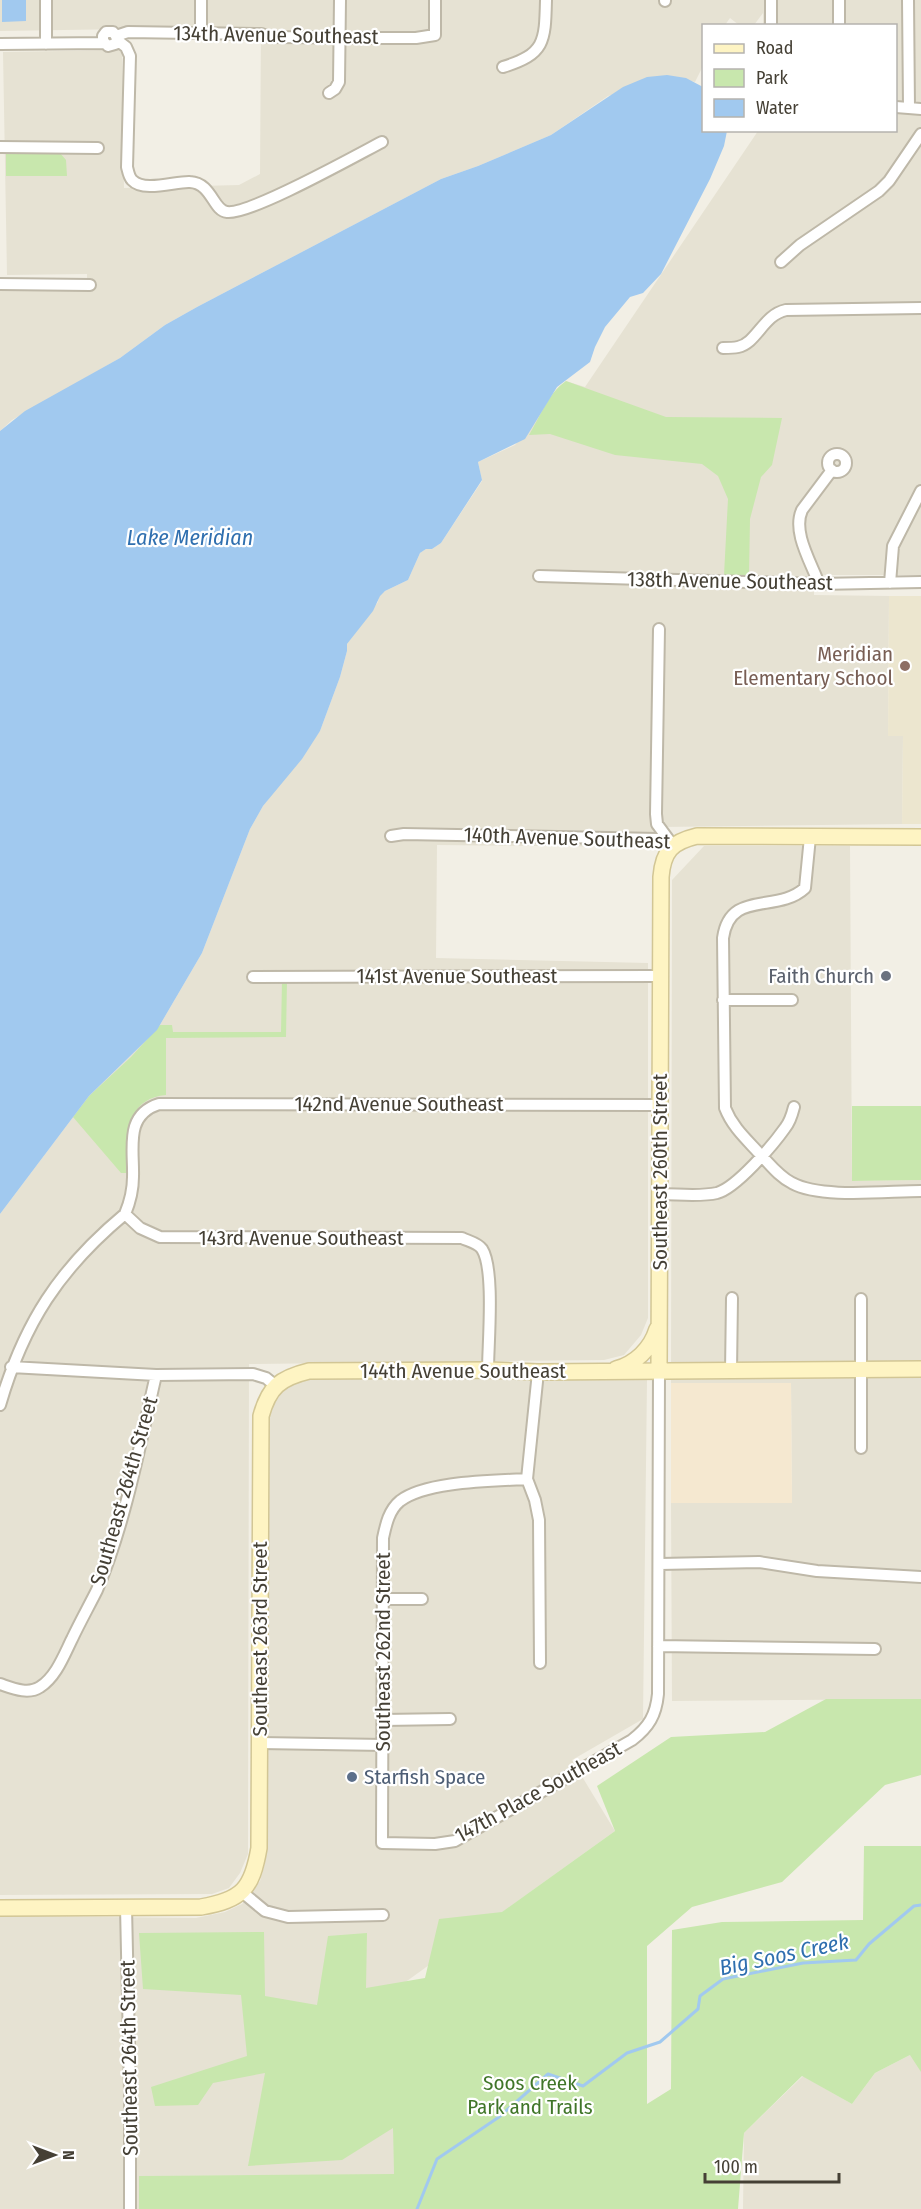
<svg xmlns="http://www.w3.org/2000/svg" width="921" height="2209" font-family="'Fira Sans Condensed',sans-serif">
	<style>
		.residential { fill: #e6e2d3 }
		.commercial { fill: #f5e8d0 }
		.education { fill: #ece6cf }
		.green { fill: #c8e7ad }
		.water { fill: #a1c9ef }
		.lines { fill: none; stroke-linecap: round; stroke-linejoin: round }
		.stream { stroke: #a1c9ef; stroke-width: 3 }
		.street-casing { stroke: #beb8a8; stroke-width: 14 }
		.secondary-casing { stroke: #d2c695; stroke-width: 18 }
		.street { stroke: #fff; stroke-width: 10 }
		.secondary { stroke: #fef4c3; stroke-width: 15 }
		.education-dot { fill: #8d6e63; stroke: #fff; stroke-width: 2 }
		.worship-dot { fill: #6b7280; stroke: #fff; stroke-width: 2 }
		.service-dot { fill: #5c6f8a; stroke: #fff; stroke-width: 2 }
		.labels { text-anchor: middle; stroke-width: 4.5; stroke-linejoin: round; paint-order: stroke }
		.street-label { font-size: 21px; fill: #454035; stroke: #fff }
		.education-label { font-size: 21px; fill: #785e54; stroke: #fff; text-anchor: end }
		.worship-label { font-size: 21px; fill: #5b616d; stroke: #fff; text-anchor: end }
		.service-label { font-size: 21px; fill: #4e5e75; stroke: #fff; text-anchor: start }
		.park-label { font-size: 21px; fill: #407629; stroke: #fff }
		.water-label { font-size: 22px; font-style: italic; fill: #2f6faf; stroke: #fff }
	</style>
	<rect width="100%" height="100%" fill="#f2efe5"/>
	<path class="residential" d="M0,0H921V575H814V595L889,596L888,735L903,736L902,824L661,827V847L437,845L436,958L648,963V1318L641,1335L624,1355L604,1360L249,1364L248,1854L240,1873L229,1888L212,1894L0,1895V1214L89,1096L157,1030L202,953L250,829L263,806L320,731L340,677L347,651V644L378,602L379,596L385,591L408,580L420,553L426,549H432L441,543L482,481L478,462L515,445L566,381L585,387L758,131L896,130V26L763,25V13L754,25H739L730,18L725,25L704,26L703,66L695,82L677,77L608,96L551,135L478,166L441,179L197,307L165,325L120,358L12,420L0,431V286L87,285V274L7,275L3,52L122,50L124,188L239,185L260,174L261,27L0,31Z
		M704,846H850L852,1181L921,1180V1699L672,1701L671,1503L792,1502L791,1383H671L672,880Z
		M309,1378L647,1380L643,1719L572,1760L615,1831L393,1991L394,2175L140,2176L139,2209H0V1916L196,1918L225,1912L242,1904L260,1881L265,1864V1426L267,1414L281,1388Z
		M921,2054V2209H743L744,2133L803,2076L852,2104L875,2073L910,2055Z"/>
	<path class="commercial" d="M671,1383H791L792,1503H671Z"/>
	<path class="education" d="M889,596H921V824H902L903,736H888Z"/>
	<path class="green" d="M60,153L66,160L67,176H6V154Z
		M566,381L666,417L782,418L772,465L761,477L750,519L749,575H724L728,499L718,476L702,464L615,455L550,434L529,435C540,417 548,393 566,381Z
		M282,981H287L286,1037L166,1038V1095C123,1099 127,1141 128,1173H121L73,1117L89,1096L131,1057L160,1025H172L173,1032H281Z
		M852,1106H921V1180L852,1181Z
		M826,1699H921V1775L885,1785L782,1882L692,1907L647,1946V2104L671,2089L672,1930L722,1922L863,1920L864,1846H921V2072L910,2055L875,2073L852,2104L802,2076L744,2133L738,2209H139V2176L394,2174L393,2128L342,2160L248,2166L265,2073L213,2083L198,2105L155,2106L151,2087L247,2056L241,1995L143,1989L139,1933L264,1932L265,1996L317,2005L328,1936L367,1933L366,1988L425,1978L439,1919L502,1912L615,1831L597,1786L671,1737L765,1732Z"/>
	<path class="water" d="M2,0H26V21L2,22Z
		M667,75L686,78L703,87L704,130L727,131L724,146L710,179L661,274L643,293L630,297L605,327L595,347L590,362L557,387L525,439L478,462L482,480L441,543L432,549H426L420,553L408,580L385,591L380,596L373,611L347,644V651L340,677L320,731L302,759L263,806L250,829L202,953L157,1030L89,1096L0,1214V431L25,411L120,358L165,325L197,307L441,179L478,166L551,135L623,87L647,77Z"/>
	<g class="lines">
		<path class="stream" d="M417,2209L437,2159L499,2117L548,2074L583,2086L627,2053L660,2042L698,2009L700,1996L723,1979L803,1963L856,1960L869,1944L914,1906L921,1905"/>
		<defs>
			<path id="street" d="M665,0V1
				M839,0V26
				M908,0L909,107
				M771,26V0
				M201,33V0
				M116,36L128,32L261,34L270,37L416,38L435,35V0
				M117,40L115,44L108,46L103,41V36L106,32H113L116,36L117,40L126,47L130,56L127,167C128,171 129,177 132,180C144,193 176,181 190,182C212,183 213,211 227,212C250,215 355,156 382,142
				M0,44L104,43
				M46,44V0
				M503,67C545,54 545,42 546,0
				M329,93L335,89L339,82L340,0
				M896,107L921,109
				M0,147L98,148
				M781,262L800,245L879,191L889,181L921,134
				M0,284L90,285
				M723,348C728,348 733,348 738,347C757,343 763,315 786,310L921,308
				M828 463a9 9 0 1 1 18 0a9 9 0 1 1-18 0Z
				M539,576L819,584L921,582
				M890,583L893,546L921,491
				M819,584C811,562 792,532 802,510L832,470
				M659,629L656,814L657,824L671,843
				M391,836L404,834L658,839L673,845
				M810,837L805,888C777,914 730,889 723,938L725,1108C732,1126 745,1138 758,1152C769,1163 778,1176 792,1183C821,1199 887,1191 921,1191
				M253,977L660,976
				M723,1000H792
				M660,1194C678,1194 699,1197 717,1193C736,1188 773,1145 785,1128C790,1122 792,1115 794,1107
				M125,1214C130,1202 133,1190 133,1177C134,1149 124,1115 159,1104L660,1105
				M125,1214L140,1228L160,1237L462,1238C468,1241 478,1243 482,1249C495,1269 488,1344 488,1370
				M11,1367L156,1375L253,1374L266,1378L276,1386
				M731,1371L732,1298
				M538,1372L527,1479L535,1500L539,1520L540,1663
				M0,1405C24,1323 59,1269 125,1214
				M861,1448V1299
				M527,1479C493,1481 426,1481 400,1501C389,1510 386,1524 383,1538L382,1843L435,1844L455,1841L632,1740C649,1727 656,1715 658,1694L659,1371
				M660,1564L759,1562L817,1571L921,1577
				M383,1599H422
				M658,1646L875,1649
				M0,1684C12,1688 28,1695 40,1687C56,1677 64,1655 72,1639C80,1622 89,1606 97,1590C125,1525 140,1444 156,1375
				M383,1720L450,1719
				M260,1743L384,1745
				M242,1892L265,1911L288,1917L383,1915
				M126,1907L130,2090V2209"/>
			<path id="secondary" d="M616,1369C635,1364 651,1349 657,1329
				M659,1371L661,877C663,851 672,842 697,836L921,837
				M0,1908L201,1907C242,1900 252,1889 259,1848L261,1416C269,1387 280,1378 309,1371L488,1370L538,1372L921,1369"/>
		</defs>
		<use href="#street" class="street-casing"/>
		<use href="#secondary" class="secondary-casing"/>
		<use href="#street" class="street"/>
		<use href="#secondary" class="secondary"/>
	</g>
	<circle class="education-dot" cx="905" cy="666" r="6"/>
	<circle class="worship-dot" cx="886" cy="976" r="6"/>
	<circle class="service-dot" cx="352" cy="1777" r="6"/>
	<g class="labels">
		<g class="street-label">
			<text transform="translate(276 35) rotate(1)" y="7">134th Avenue Southeast</text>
			<text transform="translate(730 581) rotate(1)" y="7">138th Avenue Southeast</text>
			<text transform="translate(567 838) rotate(2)" y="7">140th Avenue Southeast</text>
			<text x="457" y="983">141st Avenue Southeast</text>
			<text x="399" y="1111">142nd Avenue Southeast</text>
			<text transform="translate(660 1172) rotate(-90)" y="7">Southeast 260th Street</text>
			<text x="301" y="1245">143rd Avenue Southeast</text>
			<text x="463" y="1378">144th Avenue Southeast</text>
			<text transform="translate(124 1491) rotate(-74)" y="7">Southeast 264th Street</text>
			<text transform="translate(260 1639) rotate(-90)" y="7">Southeast 263rd Street</text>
			<text transform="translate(383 1652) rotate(-90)" y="7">Southeast 262nd Street</text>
			<text transform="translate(538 1792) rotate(-29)" y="7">147th Place Southeast</text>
			<text transform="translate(129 2058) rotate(-91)" y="7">Southeast 264th Street</text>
		</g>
		<g class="education-label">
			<text x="893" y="661">Meridian<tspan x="893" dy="24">Elementary School</tspan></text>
		</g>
		<g class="worship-label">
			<text x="874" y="983">Faith Church</text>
		</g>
		<g class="service-label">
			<text x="364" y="1784">Starfish Space</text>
		</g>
		<g class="park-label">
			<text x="530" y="2090">Soos Creek<tspan x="530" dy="24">Park and Trails</tspan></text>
		</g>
		<g class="water-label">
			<text x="190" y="545">Lake Meridian</text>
			<text transform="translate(784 1954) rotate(-12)" y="8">Big Soos Creek</text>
		</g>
	</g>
	<rect x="702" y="24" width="195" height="108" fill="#ffffff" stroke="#b5b3ae" stroke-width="1.5"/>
	<rect x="714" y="44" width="30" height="9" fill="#fef4c3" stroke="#b5b3ae" stroke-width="1.5"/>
	<text x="756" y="54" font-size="18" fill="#454035">Road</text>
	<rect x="714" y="69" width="30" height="18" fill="#c8e7ad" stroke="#b5b3ae" stroke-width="1.5"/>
	<text x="756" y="84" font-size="18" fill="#454035">Park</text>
	<rect x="714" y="99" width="30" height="18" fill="#a1c9ef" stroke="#b5b3ae" stroke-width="1.5"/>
	<text x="756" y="114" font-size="18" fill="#454035">Water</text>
	<g transform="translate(54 2155) rotate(90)" stroke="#ffffff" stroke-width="4.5" paint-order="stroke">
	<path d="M0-4.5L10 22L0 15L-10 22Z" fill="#454035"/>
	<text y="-9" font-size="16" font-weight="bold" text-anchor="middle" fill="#454035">N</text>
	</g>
	<path d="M705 2173v9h134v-9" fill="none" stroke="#454035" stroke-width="3"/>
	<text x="714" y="2173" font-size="18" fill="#454035" stroke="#ffffff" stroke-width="4.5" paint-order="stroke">100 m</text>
</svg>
